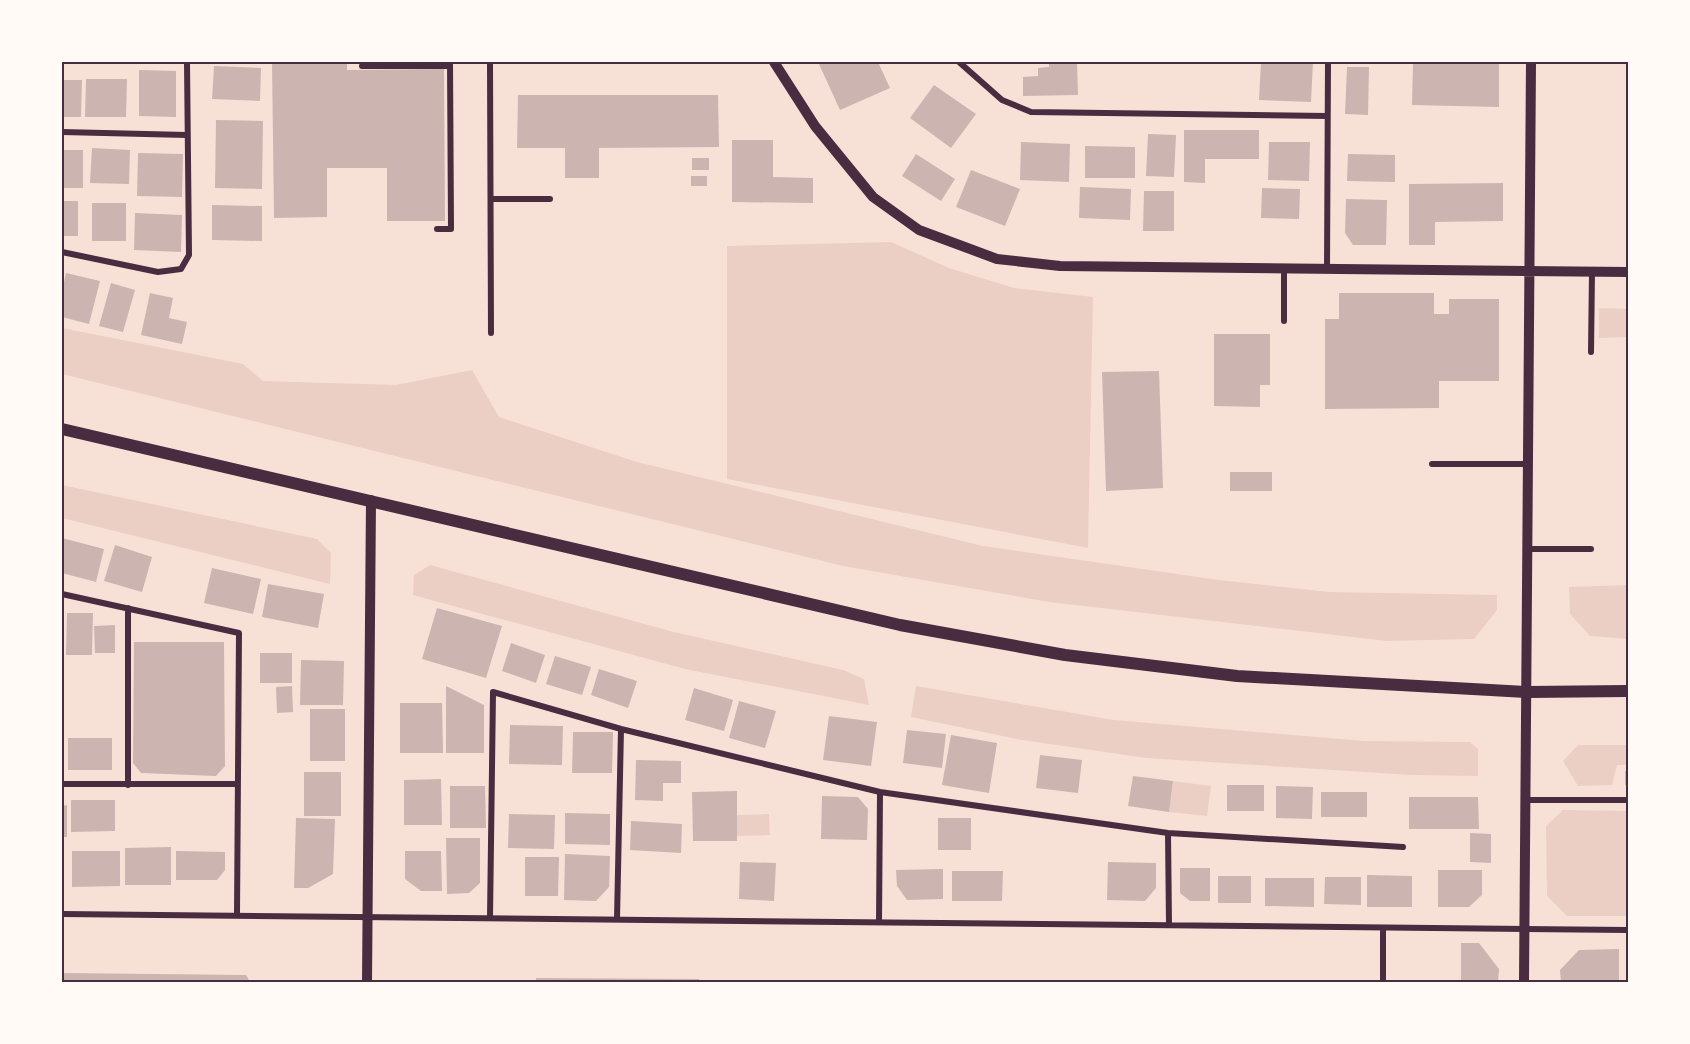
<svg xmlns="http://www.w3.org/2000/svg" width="1690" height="1044" font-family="Montserrat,sans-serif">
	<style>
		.green { fill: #ebcfc5 }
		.building { fill: #ccb4b1 }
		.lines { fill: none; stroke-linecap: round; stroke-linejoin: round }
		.minor { stroke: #4a2c40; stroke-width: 6 }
		.tertiary { stroke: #4a2c40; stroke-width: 10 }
		.secondary { stroke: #4a2c40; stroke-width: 12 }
		.neatline { fill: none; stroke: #4a2c40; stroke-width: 2 }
	</style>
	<rect width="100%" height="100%" fill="#f7e1d7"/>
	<path class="green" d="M891,242L949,268L1014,288L1093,297L1088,548L727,479V246Z
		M1599,308L1628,309V337L1599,338Z
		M62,328L243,364L263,381L396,385L472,370L499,417L637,462L983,546L1219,580L1329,592L1497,595V610L1474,639L1387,641L1049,602L843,566L62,374Z
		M62,485L317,539L331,553L330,584L62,518Z
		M430,565L674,632L843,670L864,679L869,705L685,669L413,595L414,575Z
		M1628,585V639L1590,636L1570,614L1569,587Z
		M916,686L1114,720L1364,741L1470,742L1478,749V776L1412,775L1146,758L1022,740L911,717Z
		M1578,745H1628V765H1617L1612,785L1578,786L1563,761Z
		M1173,781L1211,786L1207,816L1169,812Z
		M1563,810L1628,811V916H1567L1547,896L1546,826Z
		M769,814L770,835L737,836L736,815Z"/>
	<path class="building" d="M272,62H347V70L444,69L445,221H387V168H327V217L274,218Z
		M818,62H878L890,88L840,110Z
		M1049,62H1077L1078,95L1023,96V77L1038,76V68L1049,67Z
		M1261,62H1313L1311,102L1259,100Z
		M1413,62L1499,64V107L1412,105Z
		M214,66L261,68L260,101L212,99Z
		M1347,67H1369L1368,115L1345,114Z
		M139,70L176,71V117L139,116Z
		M86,79H127L126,117H85Z
		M62,80H82L81,117H62Z
		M934,85L976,114L951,148L910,118Z
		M518,95H718L719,147L599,148V178H565V148H517Z
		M216,120L263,121L262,189L215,188Z
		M1184,130H1259V159H1205V183L1184,182Z
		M1148,134L1176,135L1174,177L1146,176Z
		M732,140H773V177L813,178V203L732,202Z
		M1021,142L1070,144L1069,182L1020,180Z
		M1269,142H1310L1309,181L1268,180Z
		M1085,146L1135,147V178H1085Z
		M92,148L130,150L129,184L90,183Z
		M62,150H83V188H62Z
		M138,153L183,154L182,197L137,196Z
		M916,154L955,179L941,201L902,176Z
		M1348,154L1395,155V182L1347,181Z
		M692,158H709V170H692Z
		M971,170L1020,189L1005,226L956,207Z
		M691,176H707V186H691Z
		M1503,183V221L1435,222V245H1409V184Z
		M1080,187L1131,189L1130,220L1079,218Z
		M1262,188L1300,189L1299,219L1261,218Z
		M1144,191H1174V231H1143Z
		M1346,199L1387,200L1386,245H1353L1345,233Z
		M62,201H78V236H62Z
		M92,203H126V241H92Z
		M212,205L262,206V241L212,240Z
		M135,213L182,215L181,252L134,250Z
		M66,273L100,281L89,324L62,317V291Z
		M111,283L135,290L123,332L99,326Z
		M150,293L173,298L169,318L187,322L182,344L141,335Z
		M1339,293H1434V314H1449V299H1499V381H1439V408L1325,409V319H1339Z
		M1214,334H1270V385H1260V407L1214,406Z
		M1159,371L1163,488L1106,491L1102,372Z
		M1230,472H1272V491H1230Z
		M62,538L104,549L96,582L62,573Z
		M115,545L152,557L142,592L104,581Z
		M212,568L261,579L253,614L204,603Z
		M268,584L324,594L318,628L262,617Z
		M437,608L502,626L486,678L422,659Z
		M67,613H93L92,655H66Z
		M115,625V653H95L94,626Z
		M134,642H224L225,766L216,776L141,773L133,763Z
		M511,643L545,655L536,683L502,671Z
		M260,653H292V683H260Z
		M555,656L591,667L582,695L546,684Z
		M301,660L344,661L343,705H300Z
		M599,669L637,681L628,708L591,695Z
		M292,686L293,712L277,713L276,687Z
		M446,686L484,705V753H446Z
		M694,688L733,700L724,731L685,720Z
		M739,701L776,711L765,748L729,738Z
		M400,703H442L443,753H400Z
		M310,709H345V761H310Z
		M829,716L877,722L871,766L823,760Z
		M510,725L563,726L562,765L509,764Z
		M907,730L946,734L942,768L903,763Z
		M573,732H613L612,773H572Z
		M951,735L997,743L989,793L942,785Z
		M68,738H112V770H68Z
		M1040,755L1082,760L1078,793L1036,788Z
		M636,760L681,761V783H663V801L635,800Z
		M1625,771H1628V785H1625Z
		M304,772H341V816H304Z
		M1133,776L1173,781L1169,812L1128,806Z
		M441,779L442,825H404V780Z
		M1227,785H1264V811H1227Z
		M450,786H485L486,828H450Z
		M1276,786L1313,787L1312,819L1276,818Z
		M737,791V841H693L692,792Z
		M1321,792H1367V817H1321Z
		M822,796L858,797L868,809L867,840L821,839Z
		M1409,797H1478L1479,829H1409Z
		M71,800H115V831L71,832Z
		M67,805V837H62V806Z
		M565,813L610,814V845L565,844Z
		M509,814L555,815L554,849L508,848Z
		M296,818L335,819L333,874L308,888H294Z
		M938,818H971V850H938Z
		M631,821L682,824L681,853L630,850Z
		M1470,833L1491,834V863L1470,862Z
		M446,838H480V883L469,893L447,894Z
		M171,847V885H125V848Z
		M72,851H120V886L72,887Z
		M176,851L225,852V870L217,880H176Z
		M405,851H441L442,891H421L405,879Z
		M62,853H64V887H62Z
		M565,854L610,856L609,887L596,901L564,900Z
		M525,857H559L558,896H525Z
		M740,862L776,863L774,901L739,899Z
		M1108,862L1156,863V888L1145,901L1107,900Z
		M1180,868H1210V901H1190L1180,893Z
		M943,869V899L907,900L897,886L896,870Z
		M1438,870H1482V895L1469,907H1438Z
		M952,871H1003L1002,901H952Z
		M1367,875L1412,876V907H1367Z
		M1218,876H1251V903H1218Z
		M1325,877H1361V905L1324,904Z
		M1265,878H1314V907L1265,906Z
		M1461,943H1479L1499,969L1498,982H1461Z
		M1619,949V982H1561L1560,970L1579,950Z
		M62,973L246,975L250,982H62Z
		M536,978L699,979V982H536Z"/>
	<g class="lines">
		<path class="minor" d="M490,62L491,333
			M959,62L1002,100L1031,112L1327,116
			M362,66H450
			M62,132L187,135
			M491,199H550
			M437,229H451L450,62
			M62,252L158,272L181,269L189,255L187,62
			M1284,269V321
			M1327,269L1328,62
			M1591,352L1592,272
			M1432,464H1528
			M1528,549H1591
			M62,594L239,633L237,915
			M62,784H236
			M128,785V608
			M1526,800H1628
			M1168,833L1169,925
			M62,914L1628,930
			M490,918L493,692L621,729L880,792L1168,833L1403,847
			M617,919L621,729
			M879,922L880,792
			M1383,928V982"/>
		<path class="tertiary" d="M774,62L815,126L873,197L919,230L997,259L1060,266L1628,272
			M367,982L371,500
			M1524,982L1531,62"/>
		<path class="secondary" d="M62,429L900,625L1065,655L1237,676L1527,692L1628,691"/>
	</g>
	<rect width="1690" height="1044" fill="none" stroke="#fffaf5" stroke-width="126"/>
	<rect x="63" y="63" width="1564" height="918" class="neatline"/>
</svg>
